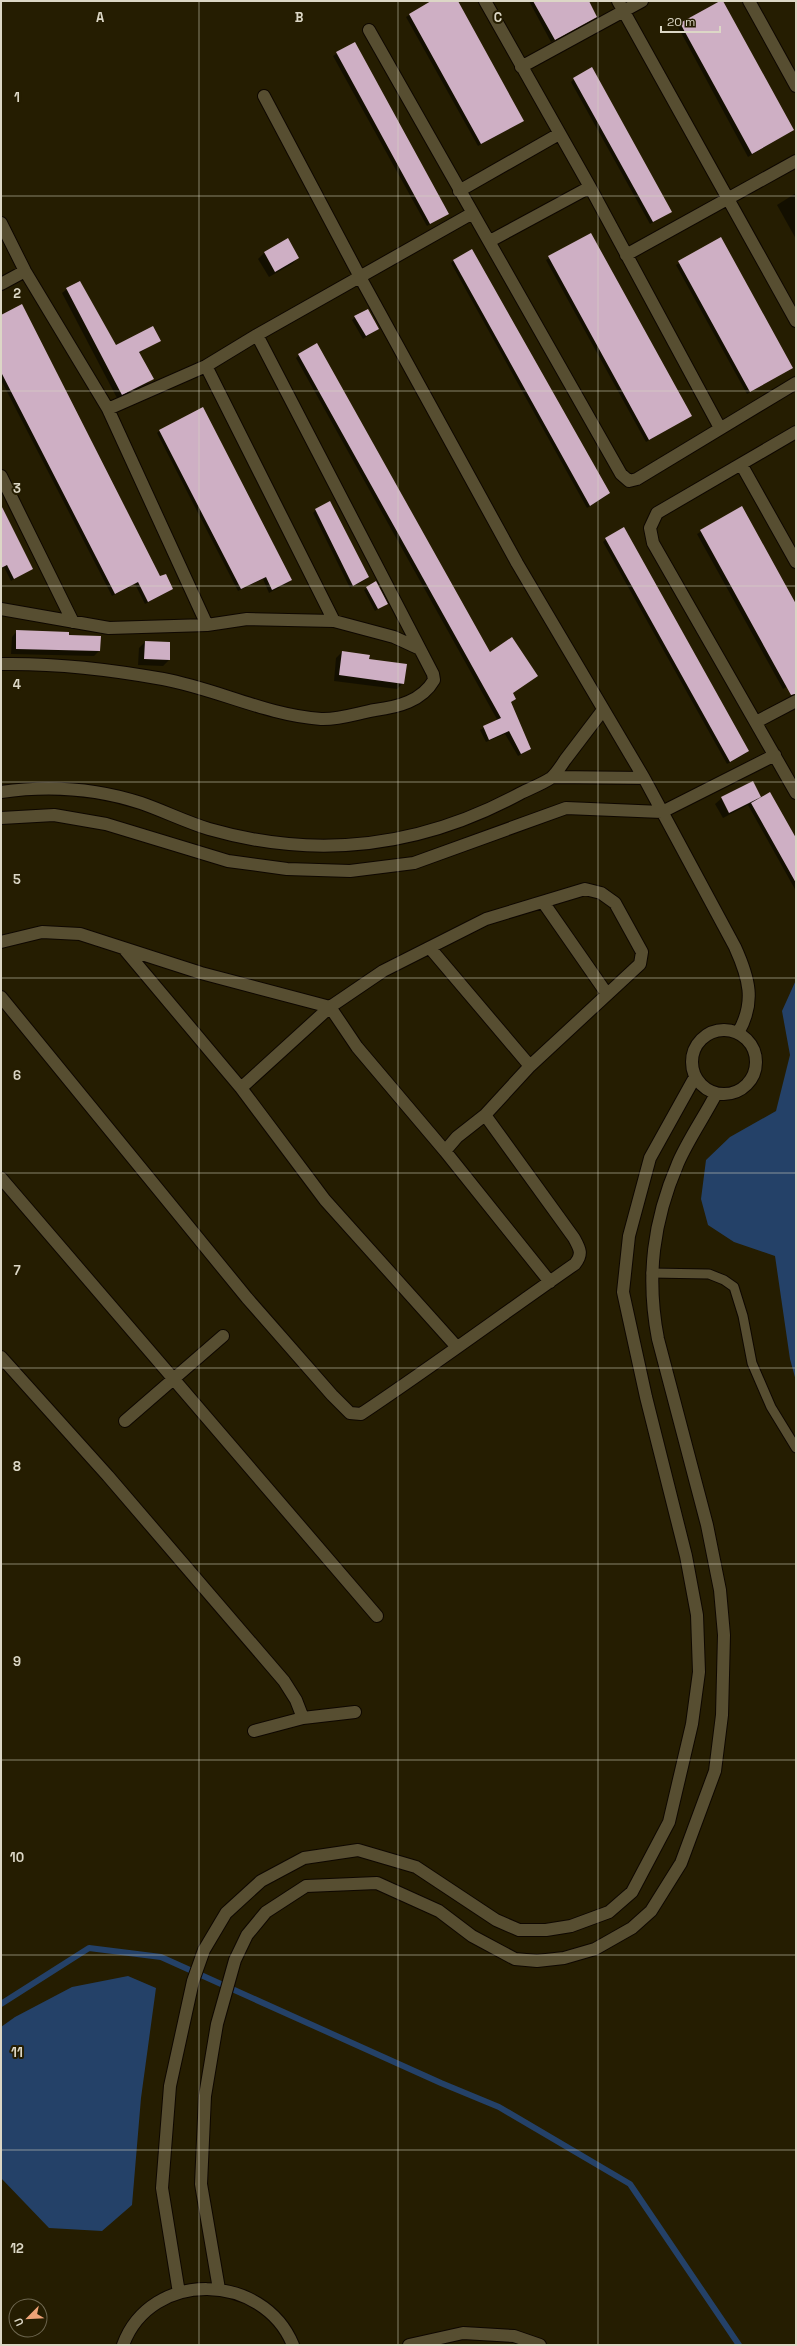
<svg xmlns="http://www.w3.org/2000/svg" width="797" height="2346" font-family="'Space Grotesk',sans-serif">
	<style>
		.water { fill: #244168 }
		.shadow { fill: #0007 }
		.lines { fill: none; stroke-linecap: round; stroke-linejoin: round }
		.stream { stroke: #244168; stroke-width: 6 }
		.building { fill: #ceafc4 }
		.lane-casing { stroke: #0e0700; stroke-width: 11 }
		.street-casing { stroke: #0e0700; stroke-width: 14 }
		.lane { stroke: #574e31; stroke-width: 9 }
		.street { stroke: #574e31; stroke-width: 12 }
		.grid { fill: none; stroke: #dcd7c6; stroke-width: 1; stroke-opacity: 0.55 }
		.grid-label { font-size: 13px; text-anchor: middle; font-weight: bold; fill: #dcd7c6; stroke: #251d01; stroke-width: 4; stroke-linejoin: round; paint-order: stroke }
	</style>
	<rect width="100%" height="100%" fill="#251d01"/>
	<path class="water" d="M796,980V1381L790,1359L775,1256L734,1242L708,1225L701,1199L706,1160L730,1137L776,1111L790,1055L782,1011Z
		M128,1976L156,1988L141,2098L132,2205L102,2231L49,2228L1,2178V2027L15,2017L72,1987Z"/>
	<path class="shadow" d="M433,1H457L520,123L478,146L406,17Z
		M529,1H588L596,17L551,42Z
		M722,1L793,130L748,157L678,27Z
		M354,43L448,213L427,226L333,56Z
		M574,79L671,211L668,214L650,224L571,82Z
		M796,193V239L777,205Z
		M590,234L691,416L646,442L546,260Z
		M720,239L792,368L747,394L676,265Z
		M265,252L298,258L292,264L269,277L258,259Z
		M454,260L606,496L587,508L451,263Z
		M67,289L116,346L160,340L139,353L152,378L148,383L117,398L62,293Z
		M1,316L160,578L172,588L169,591L145,604L135,584L112,596L1,380Z
		M355,317L378,329L363,339L352,320Z
		M299,355L489,653L537,676L512,693L515,699L510,703L530,749L526,752L518,756L505,734L486,742L480,730L498,721L296,358Z
		M159,431L291,580L288,583L269,593L263,579L238,591L157,433Z
		M1,508L32,568L11,581L4,567L1,569Z
		M742,508L796,605V682L783,689L697,534Z
		M316,510L368,577L365,580L350,588L313,513Z
		M606,539L748,751L745,754L727,764L603,542Z
		M367,588L387,603L375,611L364,590Z
		M17,631L68,636L99,651L94,656L11,654L12,637Z
		M145,642L169,660L163,666L138,665L139,648Z
		M342,652L368,660L403,683L397,689L334,681L336,658Z
		M760,797L755,801L796,840V891L748,805L723,818L715,804L722,798Z"/>
	<g class="lines">
		<path class="stream" d="M1,2004L89,1948L161,1957L441,2083L499,2107L630,2184L739,2345"/>
	</g>
	<path class="building" d="M431,1H458L524,121L481,144L409,14Z
		M533,1H589L597,17L555,40Z
		M720,1H723L794,130L752,154L680,23Z
		M355,42L449,214L430,224L336,52Z
		M592,67L672,212L653,222L573,78Z
		M591,233L692,416L649,440L548,256Z
		M721,237L793,368L750,392L678,261Z
		M288,238L299,258L275,272L264,252Z
		M472,249L610,493L590,506L453,260Z
		M80,281L116,345L153,326L161,341L139,352L154,379L122,395L66,288Z
		M22,304L160,576L166,574L173,589L148,602L138,582L115,594L1,372V315Z
		M368,309L379,329L366,336L354,316Z
		M317,343L490,652L512,637L538,676L513,693L516,699L511,702L531,749L521,754L509,731L489,740L483,726L501,718L298,354Z
		M203,407L292,580L272,590L266,577L241,589L159,430Z
		M330,501L369,577L353,586L315,509Z
		M1,505L33,569L14,579L7,565L1,568Z
		M742,506L796,604V694L791,695L700,530Z
		M624,527L749,751L730,762L605,538Z
		M376,581L388,604L378,609L366,587Z
		M16,630L69,632V635L101,636L100,651L16,649Z
		M145,641L170,642V660L144,659Z
		M342,651L370,655L369,659L407,664L404,684L339,675Z
		M753,781L761,797L729,813L721,797Z
		M770,792L796,838V883L751,803Z"/>
	<g class="lines">
		<defs>
			<path id="lane" d="M651,1273L709,1274L724,1280L734,1287L743,1316L752,1363L771,1407L796,1448"/>
			<path id="street" d="M485,1L590,187L720,428
				M618,1L796,321
				M749,1L796,86
				M369,30L621,474L629,481L637,479L796,383
				M521,67L642,1
				M264,96L360,277L517,563L644,778L735,947C749,978 756,1002 738,1033
				M459,191L559,134
				M1,223L25,271L108,409L207,625
				M490,241L590,187
				M626,255L796,161
				M1,284L25,271
				M206,366L334,621
				M108,409L206,366L257,335L471,214
				M796,432L657,513L650,528L653,543L796,793
				M741,464L796,562
				M1,476L73,622
				M1,609L109,628L207,625L247,619L334,621L394,637L420,649
				M1,664C58,663 108,669 163,679C217,689 266,715 321,719C338,720 358,713 375,710C398,707 422,701 434,680L433,674L257,335
				M756,722L796,701
				M552,777L644,778
				M1,792C49,785 95,788 141,803C164,811 186,822 209,829C317,860 422,847 521,793C531,788 542,784 551,778C556,774 561,766 565,760C578,743 590,727 603,710
				M1,818L54,815L106,824L228,861L287,869L350,871L414,863L566,808L662,812L775,755
				M543,902L607,994
				M1,942L42,932L80,934L201,973L330,1007L357,1047L445,1151L457,1137L485,1115L530,1066L640,964L642,952L615,903L601,893L585,889L486,919L383,971L330,1007L241,1088
				M430,948L530,1066
				M125,950L241,1088L325,1200L456,1346
				M1,997L247,1298L332,1395L350,1413L361,1414C433,1366 503,1314 575,1264C583,1254 580,1249 574,1238L485,1115
				M692 1062a32 32 0 1 1 64 0a32 32 0 1 1-64 0Z
				M445,1151L550,1282
				M1,1178L377,1616
				M1,1357L108,1476L284,1681L296,1700L303,1718L355,1712
				M125,1421L223,1336
				M254,1731L303,1718
				M219,2289L201,2184L205,2096L217,2024L235,1960L247,1935L266,1912L306,1886L377,1883L439,1911L472,1936L515,1959L537,1961L564,1958L595,1949L632,1928L651,1911L681,1863L715,1771L722,1715L724,1635L720,1590L707,1525L658,1339C646,1277 653,1221 678,1163C688,1140 704,1117 716,1094
				M179,2293L162,2188L170,2086L193,1981L204,1950L226,1913L261,1881L304,1858L358,1850L416,1867L496,1920L519,1930H546L571,1926L609,1912L632,1892L669,1822L692,1724L699,1672L697,1615L686,1556L646,1397L623,1292L629,1236L650,1158L695,1077
				M123,2345C151,2269 263,2272 293,2345
				M409,2345L463,2333L514,2336L540,2345"/>
		</defs>
		<use href="#lane" class="lane-casing"/>
		<use href="#street" class="street-casing"/>
		<use href="#lane" class="lane"/>
		<use href="#street" class="street"/>
	</g>
	<path class="grid" d="M199,1V2345M398,1V2345M598,1V2345M1,196H796M1,391H796M1,586H796M1,782H796M1,978H796M1,1173H796M1,1368H796M1,1564H796M1,1760H796M1,1955H796M1,2150H796"/>
	<g class="grid-label">
		<text x="100" y="22">A</text>
		<text x="299" y="22">B</text>
		<text x="498" y="22">C</text>
		<text x="17" y="102">1</text>
		<text x="17" y="298">2</text>
		<text x="17" y="493">3</text>
		<text x="17" y="689">4</text>
		<text x="17" y="884">5</text>
		<text x="17" y="1080">6</text>
		<text x="17" y="1275">7</text>
		<text x="17" y="1471">8</text>
		<text x="17" y="1666">9</text>
		<text x="17" y="1862">10</text>
		<text x="17" y="2057">11</text>
		<text x="17" y="2253">12</text>
	</g>
	<rect width="797" height="2346" fill="none" stroke="#dcd7c6" stroke-width="4"/>
	<g transform="translate(28 2318) rotate(246)"><circle r="19" fill="#251d01" stroke="#6e6750"/>
	<path d="M0-3L7 15L0 10L-7 15Z" fill="#efa377"/>
	<text y="-6" font-size="11" font-weight="bold" text-anchor="middle" fill="#dcd7c6">U</text>
	</g>
	<path d="M661 26v6h59v-6" fill="none" stroke="#dcd7c6" stroke-width="2"/>
	<text x="667" y="26" font-size="12" fill="#dcd7c6" stroke="#251d01" stroke-width="3" paint-order="stroke">20 m</text>
</svg>
